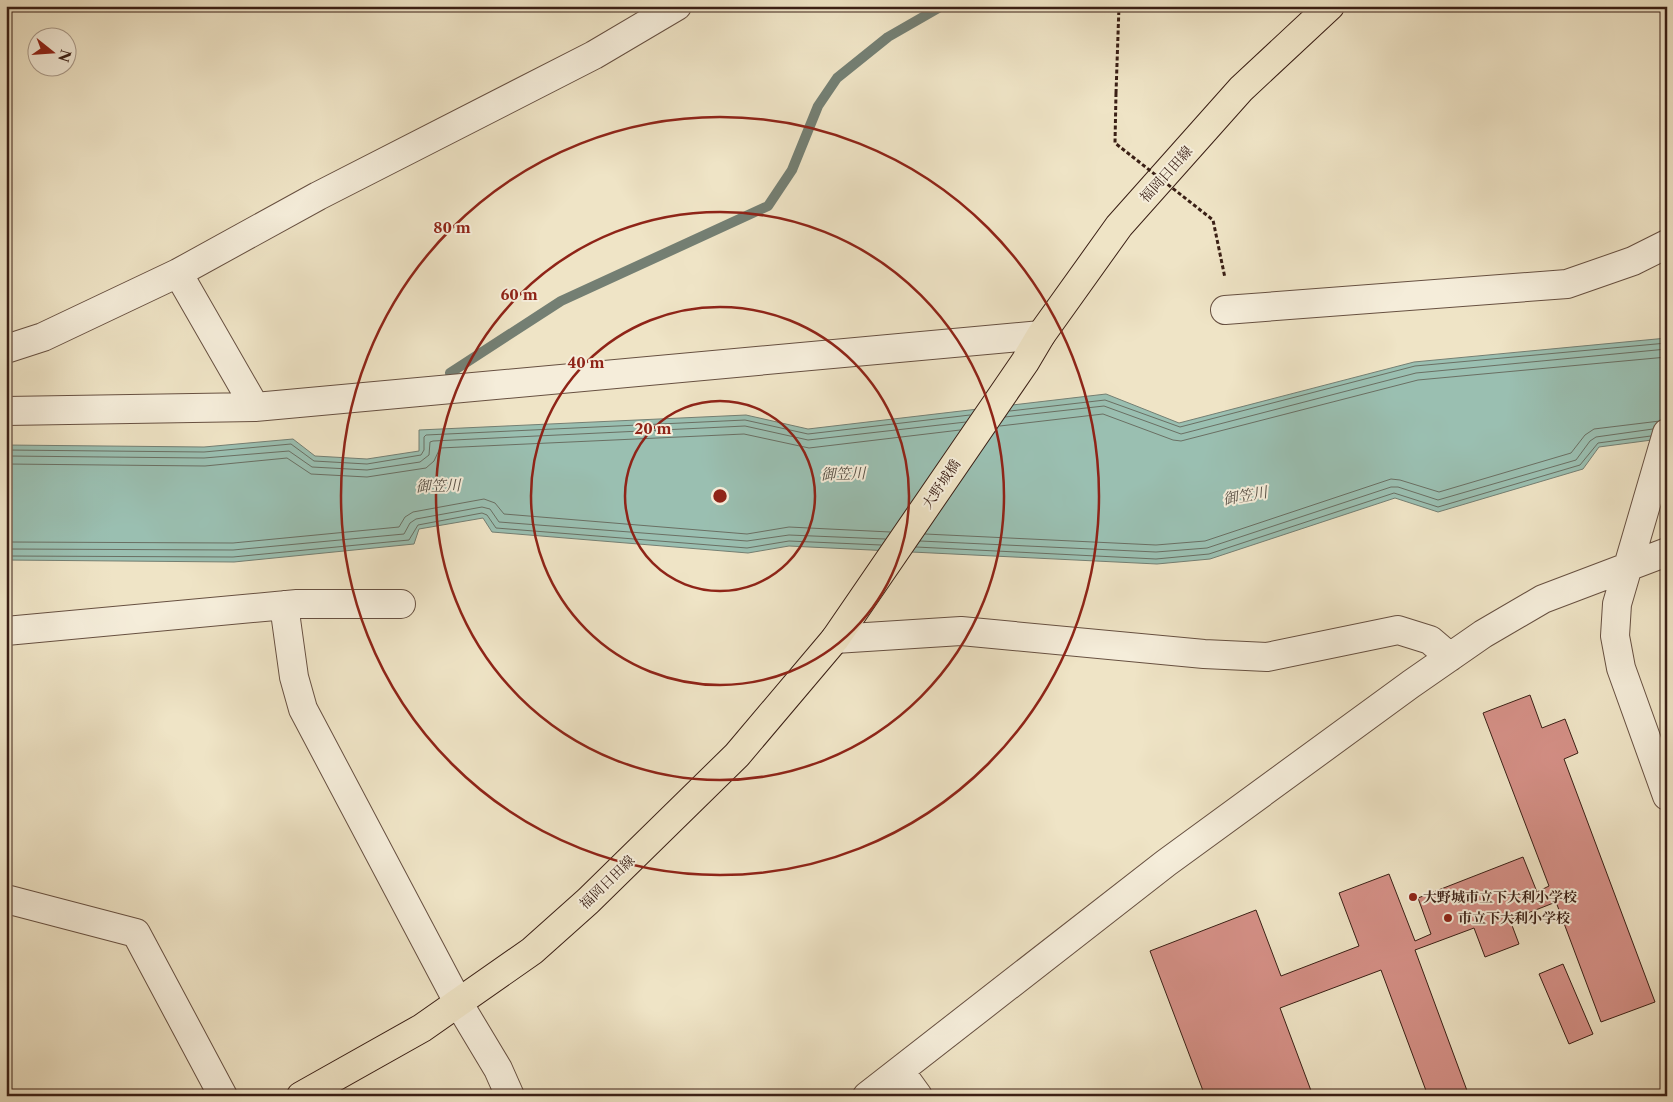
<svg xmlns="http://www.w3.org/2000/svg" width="1673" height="1102" font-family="'Libre Caslon Text','Noto Serif JP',serif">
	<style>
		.water { fill: #9abfb1; stroke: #747f73 }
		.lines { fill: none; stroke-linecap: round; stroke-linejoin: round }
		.shore { stroke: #6a6f63; stroke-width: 1 }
		.stream { stroke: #747f73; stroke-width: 10 }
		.building { fill: #d59087; stroke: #3a1f15 }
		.minor-casing { stroke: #675041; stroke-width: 30 }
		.major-casing { stroke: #3a1f15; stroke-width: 30 }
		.path { stroke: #3a1f15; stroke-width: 3; stroke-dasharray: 4 2.5; stroke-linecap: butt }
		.minor { stroke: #f5edda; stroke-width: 28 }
		.major { stroke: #efe4c6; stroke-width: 28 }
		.path-bridge { stroke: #3a1f15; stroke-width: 3; stroke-dasharray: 4 2.5; stroke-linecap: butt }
		.ring { fill: none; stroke: #8f2418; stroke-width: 2.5 }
		.poi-dot { fill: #8f2418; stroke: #f5edda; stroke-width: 2 }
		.labels { text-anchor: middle; stroke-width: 4; stroke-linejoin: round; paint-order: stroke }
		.street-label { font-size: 14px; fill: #3a1f15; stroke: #f5edda }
		.poi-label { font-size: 14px; font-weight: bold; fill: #3a1f15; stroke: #f5edda; text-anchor: start }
		.water-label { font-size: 15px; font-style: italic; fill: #574f44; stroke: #f5edda }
		.centre { fill: #8f2418; stroke: #f5edda; stroke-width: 2.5 }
		.ring-label { font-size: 15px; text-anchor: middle; font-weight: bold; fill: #8f2418; stroke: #f5edda; stroke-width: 4; stroke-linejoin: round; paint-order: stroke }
	</style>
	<rect width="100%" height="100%" fill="#efe4c6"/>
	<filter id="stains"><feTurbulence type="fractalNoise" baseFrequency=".004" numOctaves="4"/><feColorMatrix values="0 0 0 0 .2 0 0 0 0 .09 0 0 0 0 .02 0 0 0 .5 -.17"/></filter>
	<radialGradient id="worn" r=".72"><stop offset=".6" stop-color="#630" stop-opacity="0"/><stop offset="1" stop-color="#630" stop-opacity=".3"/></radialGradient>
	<path class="water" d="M1667,338V438L1599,447L1583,469L1438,512L1395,498L1210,559L1157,564L789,546L748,553L492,532L483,518L419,529L414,544L234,562L6,560V445L204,447L293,439L315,456L367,459L419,451V430L746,415L808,429L1106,394L1179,423L1414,362Z"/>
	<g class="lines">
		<path class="shore" d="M1010,411L1105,400L1180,427L1415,366L1667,343
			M1005,417L1104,406L1181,434L1416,373L1667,349
			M1000,426L1103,414L1173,440L1181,441L1418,380L1667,357
			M6,450L204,452L291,444L314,461L367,464L421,455L424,450V437L426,435L745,420L808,434L970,415
			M6,456L204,458L289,451L312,467L367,470L420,462L429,455L430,442L433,441L745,426L808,440L966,422
			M6,464L205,466L287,458L311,474L367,477L426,468L434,461L440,448L744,434L809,448L960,430
			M925,534L1156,545L1205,541L1391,479L1400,480L1439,492L1571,453L1585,435L1594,429L1660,421
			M920,541L1156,552L1207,548L1391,487H1398L1438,500L1576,460L1590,441L1596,437L1653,429
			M6,542L233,543L399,527L405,517L413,512L484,499L495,503L504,514L747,534L789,527L890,532
			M916,547L1156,559L1209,554L1394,493L1438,507L1580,465L1598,443L1651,436
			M6,549L233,550L404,534L410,523L416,519L482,507L490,509L499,522L747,541L789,535L885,539
			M6,556L233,557L409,540L418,525L482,513L487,515L496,528L747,548L789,541L881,545"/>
		<path class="stream" d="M450,373L561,301L768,206L792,170L818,106L837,78L888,37L942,6"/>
	</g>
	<path class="building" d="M1530,695L1542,728L1565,719L1578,753L1564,759L1655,1002L1601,1022L1556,902L1510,920L1519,944L1485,957L1474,928L1415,950L1469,1096H1428L1381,970L1280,1008L1313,1096H1205L1150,951L1256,910L1281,976L1359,946L1339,893L1389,874L1415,941L1431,934L1418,898L1523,857L1537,892L1549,886L1483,713Z
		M1563,964L1593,1034L1569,1044L1539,974Z"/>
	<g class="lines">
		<defs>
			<path id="minor" d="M178,273L255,407
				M1225,310L1567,284L1633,261L1667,244
				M6,349L43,337L178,273L318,196L594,55L677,6
				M6,411L255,407L1041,335
				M1667,433L1617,604L1615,636L1621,668L1667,796
				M284,605L294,677L303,709L459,1004L498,1069L510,1096
				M6,631L297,604H401
				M835,639L961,631L1204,654L1267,657L1398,630L1430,640L1450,657
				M6,899L136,933L223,1096
				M900,1071L918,1096
				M867,1096L1166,863L1411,684L1483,634L1543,599L1667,552"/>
			<path id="major" d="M301,1096L422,1028L532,951L588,901L737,755L835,639L1025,362L1041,335L1119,226L1241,89L1330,6"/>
		</defs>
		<use href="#minor" class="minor-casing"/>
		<use href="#major" class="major-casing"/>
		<path class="path" d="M1116,93L1119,6"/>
		<use href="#minor" class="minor"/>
		<use href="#major" class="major"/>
		<path class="path-bridge" d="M1116,93L1115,143L1213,220L1225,278"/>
	</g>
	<g class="ring">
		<circle cx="720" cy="496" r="95"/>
		<circle cx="720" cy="496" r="189"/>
		<circle cx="720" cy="496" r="284"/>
		<circle cx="720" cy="496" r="379"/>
	</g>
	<g class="poi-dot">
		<circle cx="1413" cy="897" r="5"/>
		<circle cx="1448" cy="918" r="5"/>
	</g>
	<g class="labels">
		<g class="street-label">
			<text transform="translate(1166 174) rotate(-48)" y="5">福岡日田線</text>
			<text transform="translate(941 484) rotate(-56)" y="5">大野城橋</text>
			<text transform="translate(607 882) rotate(-44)" y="5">福岡日田線</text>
		</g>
		<g class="poi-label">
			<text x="1423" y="902">大野城市立下大利小学校</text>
			<text x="1458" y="923">市立下大利小学校</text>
		</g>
		<g class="water-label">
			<text transform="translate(843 474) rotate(-2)" y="5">御笠川</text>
			<text transform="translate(438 486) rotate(-2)" y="5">御笠川</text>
			<text transform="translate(1245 496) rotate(-10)" y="5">御笠川</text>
		</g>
	</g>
	<circle cx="720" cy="496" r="8" class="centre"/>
	<g class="ring-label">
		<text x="452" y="233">80 m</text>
		<text x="519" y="300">60 m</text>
		<text x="586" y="368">40 m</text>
		<text x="653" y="434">20 m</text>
	</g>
	<rect width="1673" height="1102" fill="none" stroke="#efe4c6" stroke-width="25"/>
	<rect x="8" y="8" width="1658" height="1087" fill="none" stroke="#3a1f15" stroke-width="2.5"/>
	<rect x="12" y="12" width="1648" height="1077" fill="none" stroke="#3a1f15"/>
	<g transform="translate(52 52) rotate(107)"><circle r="24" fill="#f5edda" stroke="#aa9b8b"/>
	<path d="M0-4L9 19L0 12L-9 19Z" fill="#8f2418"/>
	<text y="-8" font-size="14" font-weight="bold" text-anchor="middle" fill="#3a1f15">N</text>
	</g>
	<rect width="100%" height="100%" filter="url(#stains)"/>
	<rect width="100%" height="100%" fill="url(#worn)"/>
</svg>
